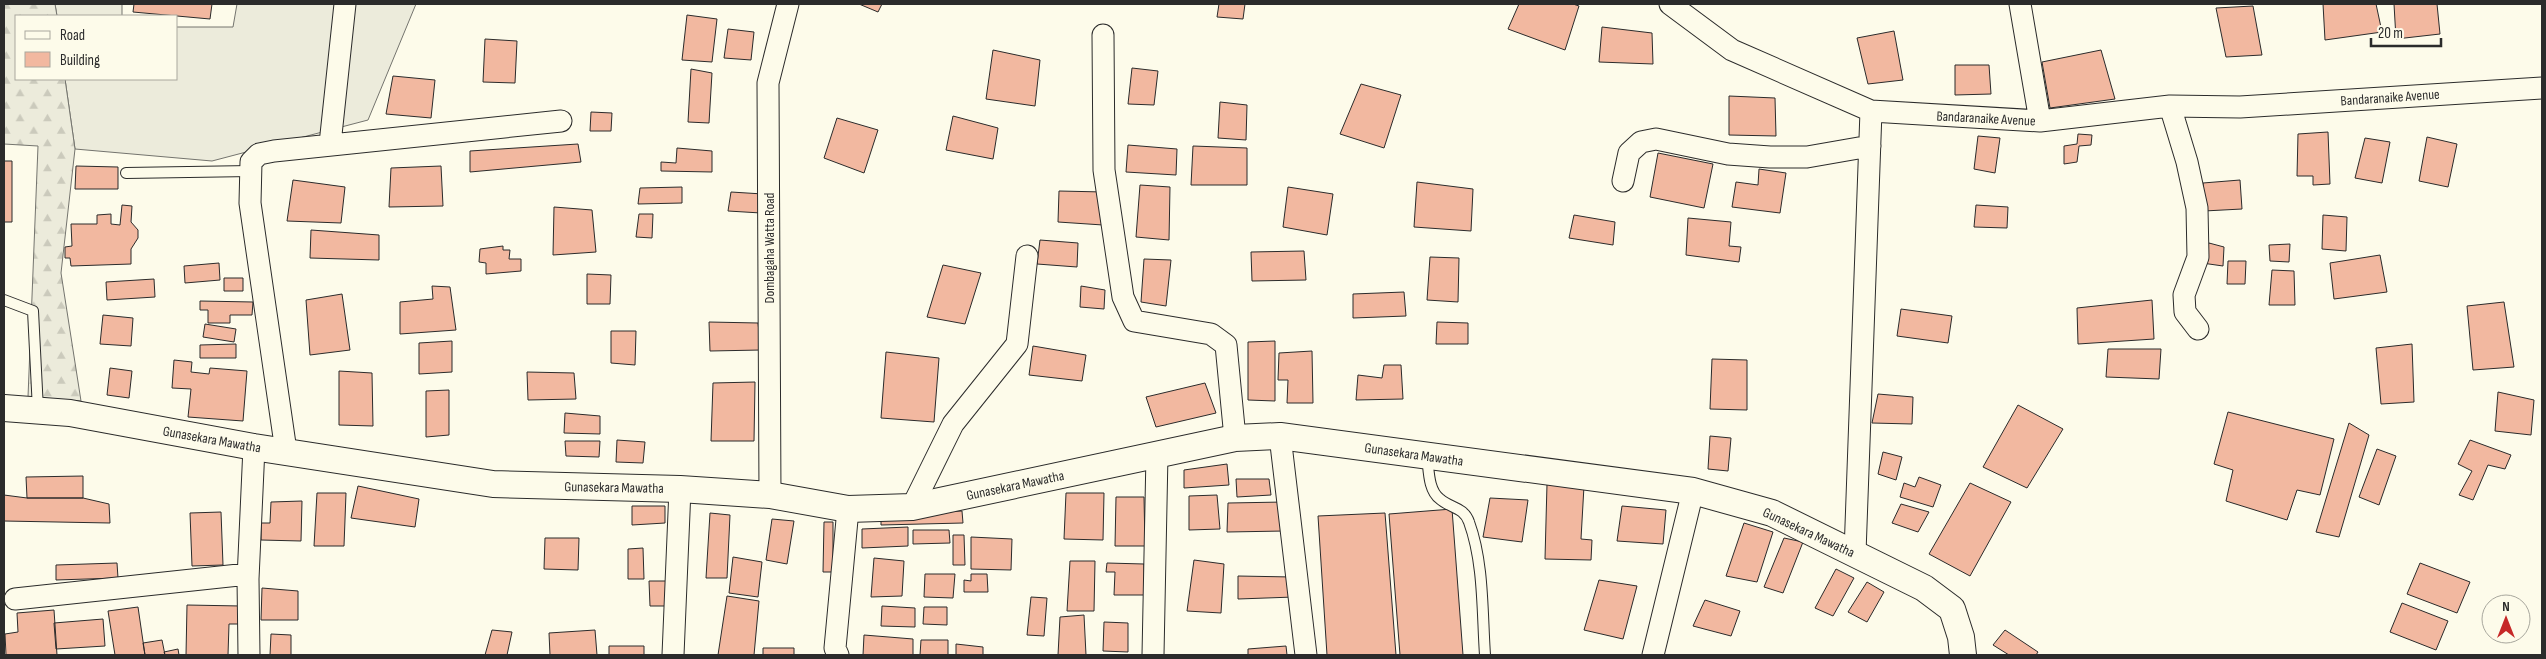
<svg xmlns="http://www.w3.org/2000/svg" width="2546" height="659" font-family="'Sofia Sans Condensed',sans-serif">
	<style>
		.grass { fill: #ecebdb; stroke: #74746e }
		.forest { fill: url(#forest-firs); stroke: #74746e }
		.building { fill: #f2b8a0; stroke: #2b2b2b }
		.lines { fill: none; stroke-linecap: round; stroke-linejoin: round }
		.service-casing { stroke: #2b2b2b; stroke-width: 12 }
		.minor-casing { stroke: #2b2b2b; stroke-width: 23 }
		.tertiary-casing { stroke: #2b2b2b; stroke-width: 28 }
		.service { stroke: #fdfbea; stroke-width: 10 }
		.minor { stroke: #fdfbea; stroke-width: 21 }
		.tertiary { stroke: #fdfbea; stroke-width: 26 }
		.labels { text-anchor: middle; stroke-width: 4; stroke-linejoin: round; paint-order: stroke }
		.street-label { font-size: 14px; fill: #2b2b2b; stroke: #fdfbea }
	</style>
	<defs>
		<pattern id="forest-firs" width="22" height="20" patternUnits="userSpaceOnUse" patternTransform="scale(1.25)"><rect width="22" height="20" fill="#ecebdb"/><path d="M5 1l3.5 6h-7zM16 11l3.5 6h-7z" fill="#cbcabc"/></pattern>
	</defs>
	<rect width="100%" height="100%" fill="#fdfbea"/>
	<path class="grass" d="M55,4H122V16H57Z
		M237,4H416L368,120L212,161L75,149L65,79H176V27H233Z"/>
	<path class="forest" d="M4,4H55L57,16H16V79H65L75,149L61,273L81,401L28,397L38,146L4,144Z"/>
	<path class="building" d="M134,4H212L210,19L133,12Z
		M859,4H882L878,12Z
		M1219,4H1245L1243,19L1217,17Z
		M1519,4H1573L1579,6L1565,50L1508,29Z
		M2323,4H2376L2382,32L2325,40Z
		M2394,4H2437L2440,34L2396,39Z
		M2253,6L2262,55L2226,57L2216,8Z
		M687,15L717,19L712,62L682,60Z
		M1602,27L1652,33L1653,64L1599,62Z
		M728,29L754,32L751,60L724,58Z
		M1894,31L1903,80L1868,84L1857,38Z
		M485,39L517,41L515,83L483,82Z
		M993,50L1040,60L1035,106L986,99Z
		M2101,50L2115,99L2050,108L2042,62Z
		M1955,65H1989L1991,94L1955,95Z
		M1132,68L1158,71L1154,105L1128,104Z
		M691,69L712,73L709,123L688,122Z
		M393,76L435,80L431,118L386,114Z
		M1361,84L1401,95L1384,148L1340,134Z
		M1729,96L1775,98L1776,136L1729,135Z
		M1220,102L1247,105L1246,140L1218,138Z
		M591,112L612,113L611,131H590Z
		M953,116L998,128L993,159L946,150Z
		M837,118L878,130L864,173L824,158Z
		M2328,132L2330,184L2313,185V176H2297L2298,134Z
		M2078,134L2092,135L2091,145L2079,146L2077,162L2064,164V146L2077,144Z
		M1978,136L2000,138L1995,173L1974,169Z
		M2427,137L2457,144L2448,187L2419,181Z
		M2365,138L2390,142L2382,183L2355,178Z
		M578,144L581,162L470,172V151Z
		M1128,145L1177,149L1176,175L1126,172Z
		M1193,146L1247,148V185H1191Z
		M677,148L712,151V172L661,171V162L676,163Z
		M1658,153L1713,164L1704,208L1650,197Z
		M4,161H12V222H4Z
		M76,166L118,167V189H75Z
		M441,166L443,206L389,207L391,168Z
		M1759,169L1786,173L1780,213L1732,207L1736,182L1758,185Z
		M293,180L345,187L341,223L287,221Z
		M2240,180L2242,209L2204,211L2203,183Z
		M1417,182L1473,189L1471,231L1414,227Z
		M1140,185L1170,187L1169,240L1136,237Z
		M682,187V203L638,204L640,188Z
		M1288,187L1333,194L1327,235L1283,227Z
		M1059,191L1104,192L1103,225L1058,222Z
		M731,192L763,194L761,213L728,211Z
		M122,205L132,206L131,222L138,230V238L131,249V264L71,266L70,258H65V247L72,246L71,224H97V215L111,214V224L120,225Z
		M1976,205L2008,207L2007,228L1974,227Z
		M554,207L592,210L596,252L553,255Z
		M639,214H653L652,238L636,237Z
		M1574,215L1615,222L1613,245L1569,238Z
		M2323,215L2347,217L2346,251L2322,249Z
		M1688,218L1731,222L1729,246L1741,247L1739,262L1686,255Z
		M311,230L379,235V260L310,258Z
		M1040,240L1078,243L1077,267L1037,264Z
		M2209,243L2224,247L2223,266L2202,263Z
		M2290,244L2289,262L2270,261L2269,245Z
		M503,246V250H510L509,259H521V271L486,274V263L479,262L480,249Z
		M1304,251L1306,280L1252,281L1251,252Z
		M2380,255L2387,292L2334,299L2330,263Z
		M1430,257L1459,258L1458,302L1427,300Z
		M1144,259L1171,260L1166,306L1141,302Z
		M2228,261H2246L2245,284H2227Z
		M219,263L220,280L185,283L184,266Z
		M943,265L981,273L965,324L927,317Z
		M2272,270L2294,271L2295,305H2269Z
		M587,274L611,275L610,304H587Z
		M224,278H243V291H224Z
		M154,279L155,297L107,300L106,282Z
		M432,286L450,287L456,330L400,334V302L433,299Z
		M1081,286L1105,290L1104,309L1080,307Z
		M1404,292L1406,316L1353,318V294Z
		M342,294L350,350L310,355L306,300Z
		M2152,300L2154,339L2078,344L2077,308Z
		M200,301L253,302L252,315H230V323H208V310H200Z
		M2504,302L2514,367L2473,370L2467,306Z
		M1901,309L1952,316L1948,343L1897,336Z
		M103,315L133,318L131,346L100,344Z
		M709,322L758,323L761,350L710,351Z
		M1437,322L1468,323V344H1436Z
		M205,324L236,329L234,342L203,337Z
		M611,331H636L635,365L611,363Z
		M452,341V372L419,374V343Z
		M1275,341V401L1248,400V342Z
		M236,344V358H200V345Z
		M2412,344L2414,402L2381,404L2376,348Z
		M1033,346L1086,355L1082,381L1029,375Z
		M2108,349H2161L2159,379L2106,377Z
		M1312,351L1313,403H1287L1288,380H1278L1279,353Z
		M886,352L939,358L934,422L881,418Z
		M1712,359L1747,360V410L1710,409Z
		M174,360L192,362L191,372L209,374L210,368L247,371L243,421L188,417L191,389L172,388Z
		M1384,365H1401L1403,399L1356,400L1358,375L1382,378Z
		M110,368L132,371L129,398L107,395Z
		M339,371L372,373L373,426L339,425Z
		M527,372L574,373L576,399L528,400Z
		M755,382L754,441H711L713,383Z
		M1205,383L1216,413L1156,427L1146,397Z
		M449,390V435L426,437V391Z
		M2498,392L2534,400L2531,435L2495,431Z
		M1878,394L1913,397L1912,424L1872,423Z
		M2018,405L2063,429L2027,488L1983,467Z
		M2228,412L2334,439L2320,495L2297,490L2287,520L2226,501L2233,470L2214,464Z
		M565,413L600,416V434L564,433Z
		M2349,423L2369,435L2339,537L2316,532Z
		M1710,436L1731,438L1728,471L1708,469Z
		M617,440L645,442L643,463L616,462Z
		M2470,440L2511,455L2505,469L2488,465L2473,500L2459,495L2472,471L2458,464Z
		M565,441H600L599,457L566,456Z
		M2377,449L2396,456L2379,505L2359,497Z
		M1883,452L1902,457L1896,480L1878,474Z
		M1227,464L1229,485L1184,488V470Z
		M83,476V498H27L26,477Z
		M1919,477L1941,485L1933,507L1900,497L1904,483L1915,487Z
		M1236,479H1269L1271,495L1237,497Z
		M1970,483L2011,502L1970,576L1929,554Z
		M1547,484L1584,486L1581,539L1592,540L1591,560L1545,559Z
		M358,486L419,499L415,527L351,518Z
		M317,493H346L344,546H314Z
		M1066,493H1104L1103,540L1064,539Z
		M4,495L27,498H83L109,504L110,523L4,521Z
		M1217,495L1220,529L1189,530V496Z
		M1116,497H1144L1145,546H1115Z
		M1490,498L1528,500L1522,542L1483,537Z
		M302,501L301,541L261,540V523H270L271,502Z
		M1285,502V531L1227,532L1228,503Z
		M1901,504L1929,512L1918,532L1892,523Z
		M632,506H665V523L632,525Z
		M1622,506L1666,510L1663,544L1617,541Z
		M1452,509L1463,655H1400L1389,514Z
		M962,511L963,523L881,525V514Z
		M221,512L223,565L192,566L190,513Z
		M710,513L730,515L727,578H706Z
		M1385,513L1396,655H1327L1318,516Z
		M772,519L794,521L787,564L766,560Z
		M824,522H833V572H823Z
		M1744,523L1773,532L1757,582L1726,576Z
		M908,527V546L862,548V529Z
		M913,530H949L950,543L913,544Z
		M953,535H964L965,565H953Z
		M971,537L1012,539L1011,570L971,569Z
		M545,538H579L578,570L544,569Z
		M1784,538L1803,542L1783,593L1764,587Z
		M643,548L644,579H628V549Z
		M733,557L762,562L758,597L729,593Z
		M874,558L904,561L902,596L871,597Z
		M1194,560L1224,564L1221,613L1187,611Z
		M1070,561H1095L1094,611H1067Z
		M117,563L118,578L56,580V565Z
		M1107,563L1144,564L1145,595H1114L1115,572H1106Z
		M2420,563L2470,582L2457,613L2407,594Z
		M1836,569L1854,578L1833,616L1815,608Z
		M925,574H955L953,598L924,597Z
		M971,574H987L988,592H964V580L971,581Z
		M1238,576L1292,577L1294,597L1238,599Z
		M1599,580L1637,586L1623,639L1584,630Z
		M649,581H682L683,606H650Z
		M1867,582L1884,592L1867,622L1848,612Z
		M262,588L298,591V620H261Z
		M727,596L759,601L754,655H718Z
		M1031,597L1047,598L1044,636L1027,635Z
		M1705,600L1740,611L1731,636L1693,626Z
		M2402,603L2448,621L2436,650L2390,632Z
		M187,605L241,606V624H229L228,655H186Z
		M882,606L915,608V627L881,626Z
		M138,607L145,655H115L108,611Z
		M924,607H947V625L923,624Z
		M54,610L57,655H6L5,634L18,632L17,613Z
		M1084,615L1086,655H1058L1060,617Z
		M103,619L105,646L56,649L54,623Z
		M1104,622L1128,623V652L1103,651Z
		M492,630L512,632L507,655H485Z
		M595,630L597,655H550L549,633Z
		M2005,630L2038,652L2036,655H2009L1993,645Z
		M271,634L291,635V655H270Z
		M864,635L913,639V655H863Z
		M162,640L165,655H145L143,643Z
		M921,640H948V655H920Z
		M956,644L983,647V655H956Z
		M609,646H644V655H609Z
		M1286,646L1287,655H1248V649Z
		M763,648H794V655H763Z
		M178,649L179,655H165L164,652Z"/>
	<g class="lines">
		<defs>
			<path id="service" d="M126,173L251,171
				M4,300L33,311L38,410
				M1427,456C1429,470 1428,490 1440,499C1450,508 1464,507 1469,522C1484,563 1482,612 1485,655"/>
			<path id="minor" d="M1670,4L1732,50L1871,111
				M2020,4L2040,121
				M1103,35L1104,170L1123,297L1134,321L1211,334L1226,345L1235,438
				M2170,106L2187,162L2197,208L2198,257L2184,295L2185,312L2198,329
				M330,144L345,4
				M1623,181L1629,153L1641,142L1656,139L1728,154L1770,157H1807L1870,146
				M1280,436L1306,655
				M286,451L250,203L251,162L259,154L274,151L561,121
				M770,495L768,83L788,4
				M912,507L953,424L1017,344L1027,256
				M1855,553L1871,111L2040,121L2170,106L2240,107L2542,88
				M15,599L248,574
				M249,655L248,579L254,447
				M673,655L680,489
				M838,655L835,648L848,509
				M1153,655L1157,454
				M1653,655L1693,491"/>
			<path id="tertiary" d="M4,408L70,413L254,447L493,484L680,489L770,495L848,509L912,507L1235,438L1280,436L1693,491L1772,513L1924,588L1952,609L1961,637L1963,655"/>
		</defs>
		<use href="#service" class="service-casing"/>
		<use href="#minor" class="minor-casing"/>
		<use href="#tertiary" class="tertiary-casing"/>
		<use href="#service" class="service"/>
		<use href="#minor" class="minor"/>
		<use href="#tertiary" class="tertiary"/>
	</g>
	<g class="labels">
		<g class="street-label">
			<text transform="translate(2390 97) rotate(-4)" y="5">Bandaranaike Avenue</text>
			<text transform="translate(1986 118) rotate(3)" y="5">Bandaranaike Avenue</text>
			<text transform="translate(769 248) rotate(-90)" y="5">Dombagaha Watta Road</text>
			<text transform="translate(212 439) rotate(10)" y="5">Gunasekara Mawatha</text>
			<text transform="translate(1414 454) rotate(8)" y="5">Gunasekara Mawatha</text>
			<text transform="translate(1015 485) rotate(-12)" y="5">Gunasekara Mawatha</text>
			<text transform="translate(614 487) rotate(1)" y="5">Gunasekara Mawatha</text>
			<text transform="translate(1809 532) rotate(25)" y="5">Gunasekara Mawatha</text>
		</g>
	</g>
	<rect width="2546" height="659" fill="none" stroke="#2b2b2b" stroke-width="10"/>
	<rect x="15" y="15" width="162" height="65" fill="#fdfbea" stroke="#a9a89e"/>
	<rect x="25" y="31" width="25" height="8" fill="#fdfbea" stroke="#a9a89e"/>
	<text x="60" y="40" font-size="15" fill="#2b2b2b">Road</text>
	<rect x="25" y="52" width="25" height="15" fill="#f2b8a0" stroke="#a9a89e"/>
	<text x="60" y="65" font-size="15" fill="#2b2b2b">Building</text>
	<g transform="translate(2506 619)"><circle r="24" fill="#fdfbea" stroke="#a9a89e"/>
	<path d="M0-4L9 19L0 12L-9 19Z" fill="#c62828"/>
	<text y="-8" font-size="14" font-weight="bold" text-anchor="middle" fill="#2b2b2b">N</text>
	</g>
	<path d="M2371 38v8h70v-8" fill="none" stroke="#2b2b2b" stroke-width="2.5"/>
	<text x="2378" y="38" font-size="15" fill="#2b2b2b" stroke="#fdfbea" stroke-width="4" paint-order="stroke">20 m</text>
</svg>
